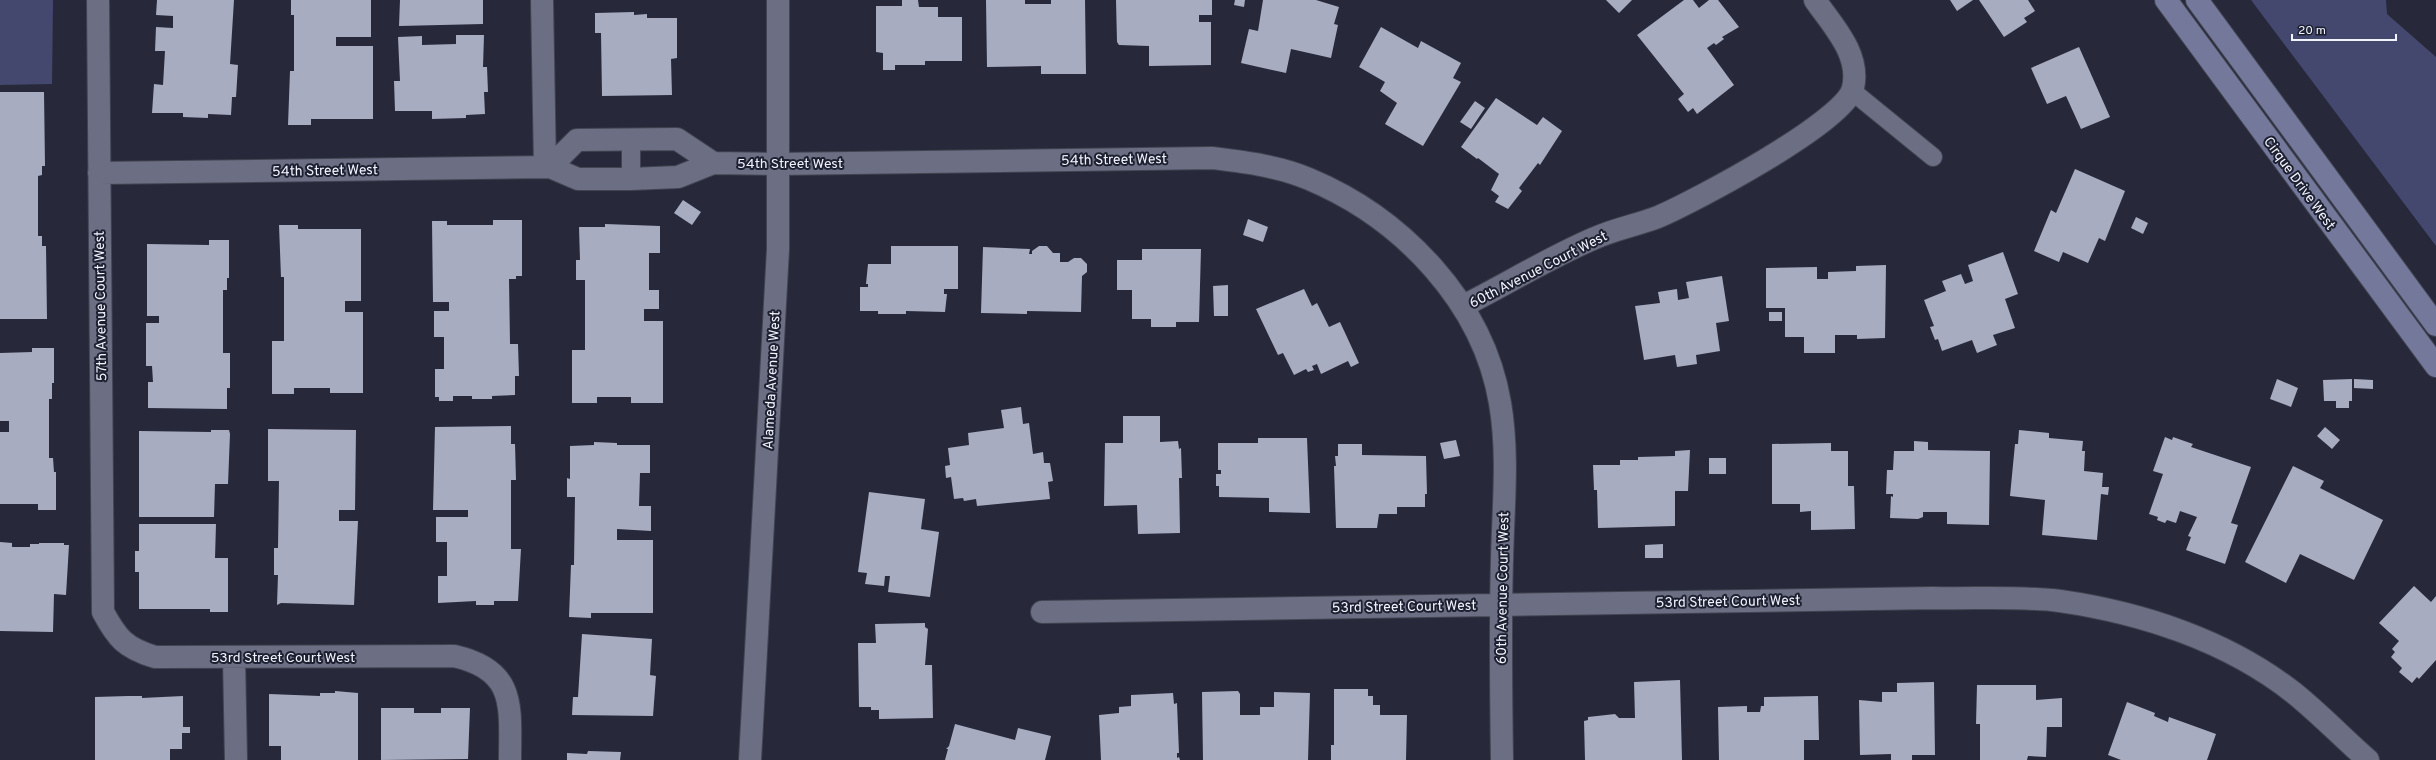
<svg xmlns="http://www.w3.org/2000/svg" width="2436" height="760" font-family="Overpass,sans-serif">
	<style>
		.green { fill: #44486f }
		.building { fill: #a8acc1 }
		.lines { fill: none; stroke-linecap: round; stroke-linejoin: round }
		.service-casing { stroke: #424452; stroke-width: 20 }
		.minor-casing { stroke: #424452; stroke-width: 24 }
		.tertiary-casing { stroke: #424452; stroke-width: 24 }
		.secondary-casing { stroke: #424452; stroke-width: 24 }
		.service { stroke: #6c6f83; stroke-width: 18 }
		.minor { stroke: #6c6f83; stroke-width: 22 }
		.tertiary { stroke: #6c6f83; stroke-width: 22 }
		.secondary { stroke: #74799b; stroke-width: 22 }
		.labels { text-anchor: middle; stroke-width: 4; stroke-linejoin: round; paint-order: stroke }
		.street-label { font-size: 14px; fill: #f1f3fe; stroke: #1d2030 }
	</style>
	<rect width="100%" height="100%" fill="#27293a"/>
	<path class="green" d="M0,0H53L52,84L0,85Z
		M2251,0H2386L2387,14L2436,57V246Z"/>
	<path class="building" d="M157,0H234L230,64L238,65L236,97H232L231,115L208,114V118L183,117V113H152L154,84L163,85L165,51H155L156,27L173,28V16L156,15Z
		M291,0H371V37H336V46H373V119H311V125H288L290,71H294V15H291Z
		M400,0H483V24L399,26Z
		M902,0H918L919,7H938V17H962V61H925V65H895V70H883V53L876,52V6H902Z
		M986,0H1025V4H1051V0H1085L1086,74H1041V66L987,67Z
		M1116,0H1212V15H1199V22H1211V65L1149,66V46L1119,45L1117,42Z
		M1235,0H1245L1244,7L1234,5Z
		M1263,0H1316L1339,7L1334,24L1338,25L1331,58L1291,49L1286,73L1241,63L1249,29L1258,31Z
		M1606,0H1632L1619,13Z
		M1684,0H1693L1699,8L1709,0H1718L1739,27L1722,37L1724,39L1716,45L1714,43L1707,48L1734,85L1697,114L1693,108L1688,112L1678,99L1684,94L1637,35Z
		M1950,0H1973L1957,11Z
		M1979,0H2028L2035,11L2024,18L2027,22L2004,37Z
		M634,12V15L647,14V18H677V58L671,59L672,95L602,96L601,33H595V13Z
		M1381,27L1418,48L1421,41L1461,63L1453,78L1461,82L1423,146L1385,124L1397,103L1380,91L1385,82L1359,67Z
		M456,35H484L483,67H487L488,92H484L485,114L466,115V118L432,119V111H395L394,81H400L398,37L422,36V45L456,44Z
		M2079,47L2110,117L2081,129L2066,96L2047,104L2031,68Z
		M0,92H44L45,166H42V175L38,176V236H42V246H46L47,319H0Z
		M1496,98L1537,125L1543,117L1562,131L1540,165L1538,163L1519,188L1522,191L1508,209L1495,202L1499,196L1491,190L1499,174L1478,158L1477,159L1461,147Z
		M1475,101L1485,108L1471,129L1460,122Z
		M2075,169L2125,191L2105,241L2099,238L2088,263L2063,252L2059,262L2034,251L2051,210L2056,213Z
		M683,200L701,212L692,225L674,213Z
		M2136,217L2148,223L2143,234L2131,228Z
		M1248,219L1268,227L1263,242L1243,235Z
		M493,220H522V276H516V279H509L510,344H518L519,376H515V395L492,396V399H472V396H453V401H439V397H435V369H444V337H434V311H449V302H433L432,221H447V225H493Z
		M605,224L660,226V253H649V290H659V309H644V321H663V403H631V397H597V403H572V350H585V280H576V260H580L579,227H605Z
		M279,225H298V229H361V301H345V312H363V393H330V388H294V394H272V341H284V277H281Z
		M209,240H229V278H227V290H223V353H230V388H227V409L148,408V382H153L152,366H146V323H159V316H147V244L209,245Z
		M891,246H958V289H944V294H947L945,312L906,311V314H878V311H860V287H868V284H866L868,264H891Z
		M1039,246H1047L1053,253H1060V262H1068L1074,258H1081L1087,264V272L1082,276L1081,312L1027,311V314L981,313L983,247L1030,249L1029,254H1032V251Z
		M1142,249H1201L1199,322H1176V327H1151V319H1132V290H1117V260H1142Z
		M2003,252L2018,294L2005,299L2015,328L1993,335L1997,345L1977,353L1972,340L1942,351L1938,339L1935,340L1930,327L1934,326L1924,300L1946,291L1942,281L1961,274L1965,284L1973,281L1968,265Z
		M1886,265L1885,338L1857,339V335H1835V353H1804V337H1785V308H1766V268L1817,267V279H1828V272L1856,271V266Z
		M1722,276L1729,321L1716,323L1720,351L1696,355L1697,364L1677,367L1675,355L1644,360L1635,306L1660,303L1658,292L1677,289L1678,300L1689,298L1686,282Z
		M1228,285V316H1214L1213,286Z
		M1304,289L1312,306L1317,303L1329,327L1340,322L1359,363L1351,367L1348,361L1321,374L1317,364L1312,366L1314,370L1308,372L1306,369L1294,375L1283,353L1278,355L1256,309Z
		M1769,312H1782V321H1769Z
		M32,348H54V383H52V399H49V458H53L54,472H56V510H38V504H0V432H9V421H0V353L32,352Z
		M2277,379L2298,388L2291,407L2270,399Z
		M2352,379V401H2349V408H2336V401H2324L2323,380Z
		M2354,379L2373,380V389L2354,388Z
		M1021,407L1023,424L1029,423L1033,454L1043,452L1044,463H1050L1053,481L1048,482L1050,499L977,506L976,499L964,501L963,498L954,499L951,477L946,478L945,466L950,465L948,448L969,445L968,433L1004,428L1001,410Z
		M1123,416H1160V442L1178,441L1179,449L1181,448L1182,478H1179L1180,533L1138,534L1137,505L1104,506L1105,443H1123Z
		M511,426V444H515L516,480H511V549H521L518,601H494V605H476V601L438,603V576H447V542H436V517H468V510H433L435,427Z
		M2325,427L2340,440L2332,449L2317,436Z
		M268,429L356,430L355,510H339V521H358L354,605L281,603L277,605L278,575H274V548H278L279,481H268Z
		M211,430H229L230,434L228,484H215L214,517H139V431L211,432Z
		M2019,430L2049,433V438L2083,441L2082,451H2085L2084,471L2103,473L2102,487H2109L2108,495L2101,494L2097,540L2042,535L2045,500L2010,496L2015,444H2018Z
		M2165,437L2172,440L2173,437L2193,444L2191,447L2251,467L2231,523L2238,525L2225,564L2186,550L2191,537L2188,536L2197,517L2180,511L2176,523L2167,520L2165,523L2157,520L2158,517L2149,514L2163,474L2153,471Z
		M1258,438H1307L1310,513L1269,512V498L1219,497V486H1216V474H1221V470H1218V443H1258Z
		M1456,440L1460,456L1444,459L1440,443Z
		M1914,441L1928,442V450L1990,451L1989,525L1947,524V512H1923V517L1918,519L1890,518L1891,496L1893,497V494H1886L1887,470H1893L1894,451H1914Z
		M594,442L617,443V445H650V473H640L639,506H651V531L617,529V540H653V613H591V618L569,617L571,565H574L575,497H567V478L570,479V446L594,445Z
		M1831,443V451H1848V486H1854L1855,529L1811,530V511L1800,512V504H1772V444Z
		M1338,444H1362V455L1426,456L1427,494H1425V507H1397V514H1379L1377,528H1336L1334,466H1336L1335,456H1338Z
		M1690,450L1688,491H1675V526L1598,528L1597,490H1594L1593,465H1620V460H1638V457L1675,456V451Z
		M1709,458H1726V474H1709Z
		M2293,466L2324,481L2320,488L2383,520L2354,580L2300,554L2286,583L2245,562Z
		M869,492L925,499L921,529L939,532L930,597L888,592L890,576H885L884,586L865,584L867,573L858,572Z
		M139,524H216L215,558H228V612H210V609H139V572H135V551H139Z
		M0,542L12,543V547H30V544H39V543H64V545H69L66,595L54,594L53,632L0,631Z
		M1663,544V558H1645V545Z
		M2414,586L2431,602L2436,596V660L2419,679L2417,677L2412,683L2399,672L2402,668L2391,657L2395,652L2392,649L2399,641L2379,623Z
		M925,623V627L928,629L925,665H932L933,718L879,719V710H871V707H859L858,643H876L875,624Z
		M582,634L652,639L650,675L656,676L653,716L572,715L573,697H578Z
		M1680,680L1682,760H1585L1584,721L1588,720V717L1615,714L1619,718H1635L1634,682Z
		M1934,682L1935,755H1912V760H1891V754L1860,755L1859,700L1882,702V692H1897V683Z
		M1977,685H2036V700L2062,698V727H2047L2046,757L2028,756L2027,760H1980V724H1976Z
		M1334,689H1368V696H1373V705H1380V715H1407L1406,760H1331V745H1334Z
		M335,691L358,693V760H281V746H269V694L320,696V693H335Z
		M1238,691L1240,694V715H1260V707H1274V692L1310,693L1308,760H1203L1202,692Z
		M1173,693L1174,704L1177,703L1179,753H1177V758L1179,757L1180,760H1101L1099,715L1119,713V707L1131,706V695Z
		M128,696H142V698L183,696V727H190V733H182V749H170V760H95V697Z
		M1818,696L1819,740H1804V760H1719L1718,707L1747,706V712H1760L1761,706H1764V697Z
		M2127,702L2155,713L2154,716L2168,722L2169,717L2216,734L2207,760H2121L2108,755Z
		M381,708H414V713H441V708H470L468,759L381,760Z
		M955,724L1015,740L1018,728L1051,736L1045,760H945L948,749H946L949,746Z
		M588,751L621,752L620,760H567V753L587,754Z"/>
	<g class="lines">
		<defs>
			<path id="service" d="M1852,91L1933,157
				M631,139V179"/>
			<path id="minor" d="M98,0L103,612C117,638 125,648 155,657L454,656C517,670 510,707 510,760
				M542,0L545,167
				M550,167L577,140L677,139L713,163
				M99,173L550,167L578,179H631L678,177L713,163L777,164L1212,158C1244,162 1279,166 1309,179C1402,218 1483,302 1500,403C1509,455 1503,509 1502,560C1500,627 1501,693 1502,760
				M1463,306C1507,284 1550,257 1595,238C1615,229 1637,225 1658,217C1693,202 1845,122 1853,88C1861,54 1832,25 1815,0
				M1042,612L1933,598C1973,599 2022,596 2060,601C2143,613 2228,641 2294,693C2320,714 2343,738 2368,760
				M234,658L236,760"/>
			<path id="tertiary" d="M750,760L778,249V0"/>
			<path id="secondary" d="M2166,0L2436,366
				M2197,0L2436,325"/>
		</defs>
		<use href="#service" class="service-casing"/>
		<use href="#minor" class="minor-casing"/>
		<use href="#tertiary" class="tertiary-casing"/>
		<use href="#secondary" class="secondary-casing"/>
		<use href="#service" class="service"/>
		<use href="#minor" class="minor"/>
		<use href="#tertiary" class="tertiary"/>
		<use href="#secondary" class="secondary"/>
	</g>
	<g class="labels">
		<g class="street-label">
			<text transform="translate(1114 159) rotate(-1)" y="5">54th Street West</text>
			<text x="790" y="168">54th Street West</text>
			<text transform="translate(325 170) rotate(-1)" y="5">54th Street West</text>
			<text transform="translate(2300 183) rotate(54)" y="5">Cirque Drive West</text>
			<text transform="translate(1538 269) rotate(-27)" y="5">60th Avenue Court West</text>
			<text transform="translate(100 306) rotate(-91)" y="5">57th Avenue Court West</text>
			<text transform="translate(771 380) rotate(-87)" y="5">Alameda Avenue West</text>
			<text transform="translate(1502 588) rotate(-89)" y="5">60th Avenue Court West</text>
			<text transform="translate(1728 601) rotate(-1)" y="5">53rd Street Court West</text>
			<text transform="translate(1404 606) rotate(-1)" y="5">53rd Street Court West</text>
			<text x="283" y="662">53rd Street Court West</text>
		</g>
	</g>
	<path d="M2292 34v6h104v-6" fill="none" stroke="#f1f3fe" stroke-width="2"/>
	<text x="2298" y="34" font-size="12" fill="#f1f3fe" stroke="#1d2030" stroke-width="3" paint-order="stroke">20 m</text>
</svg>
